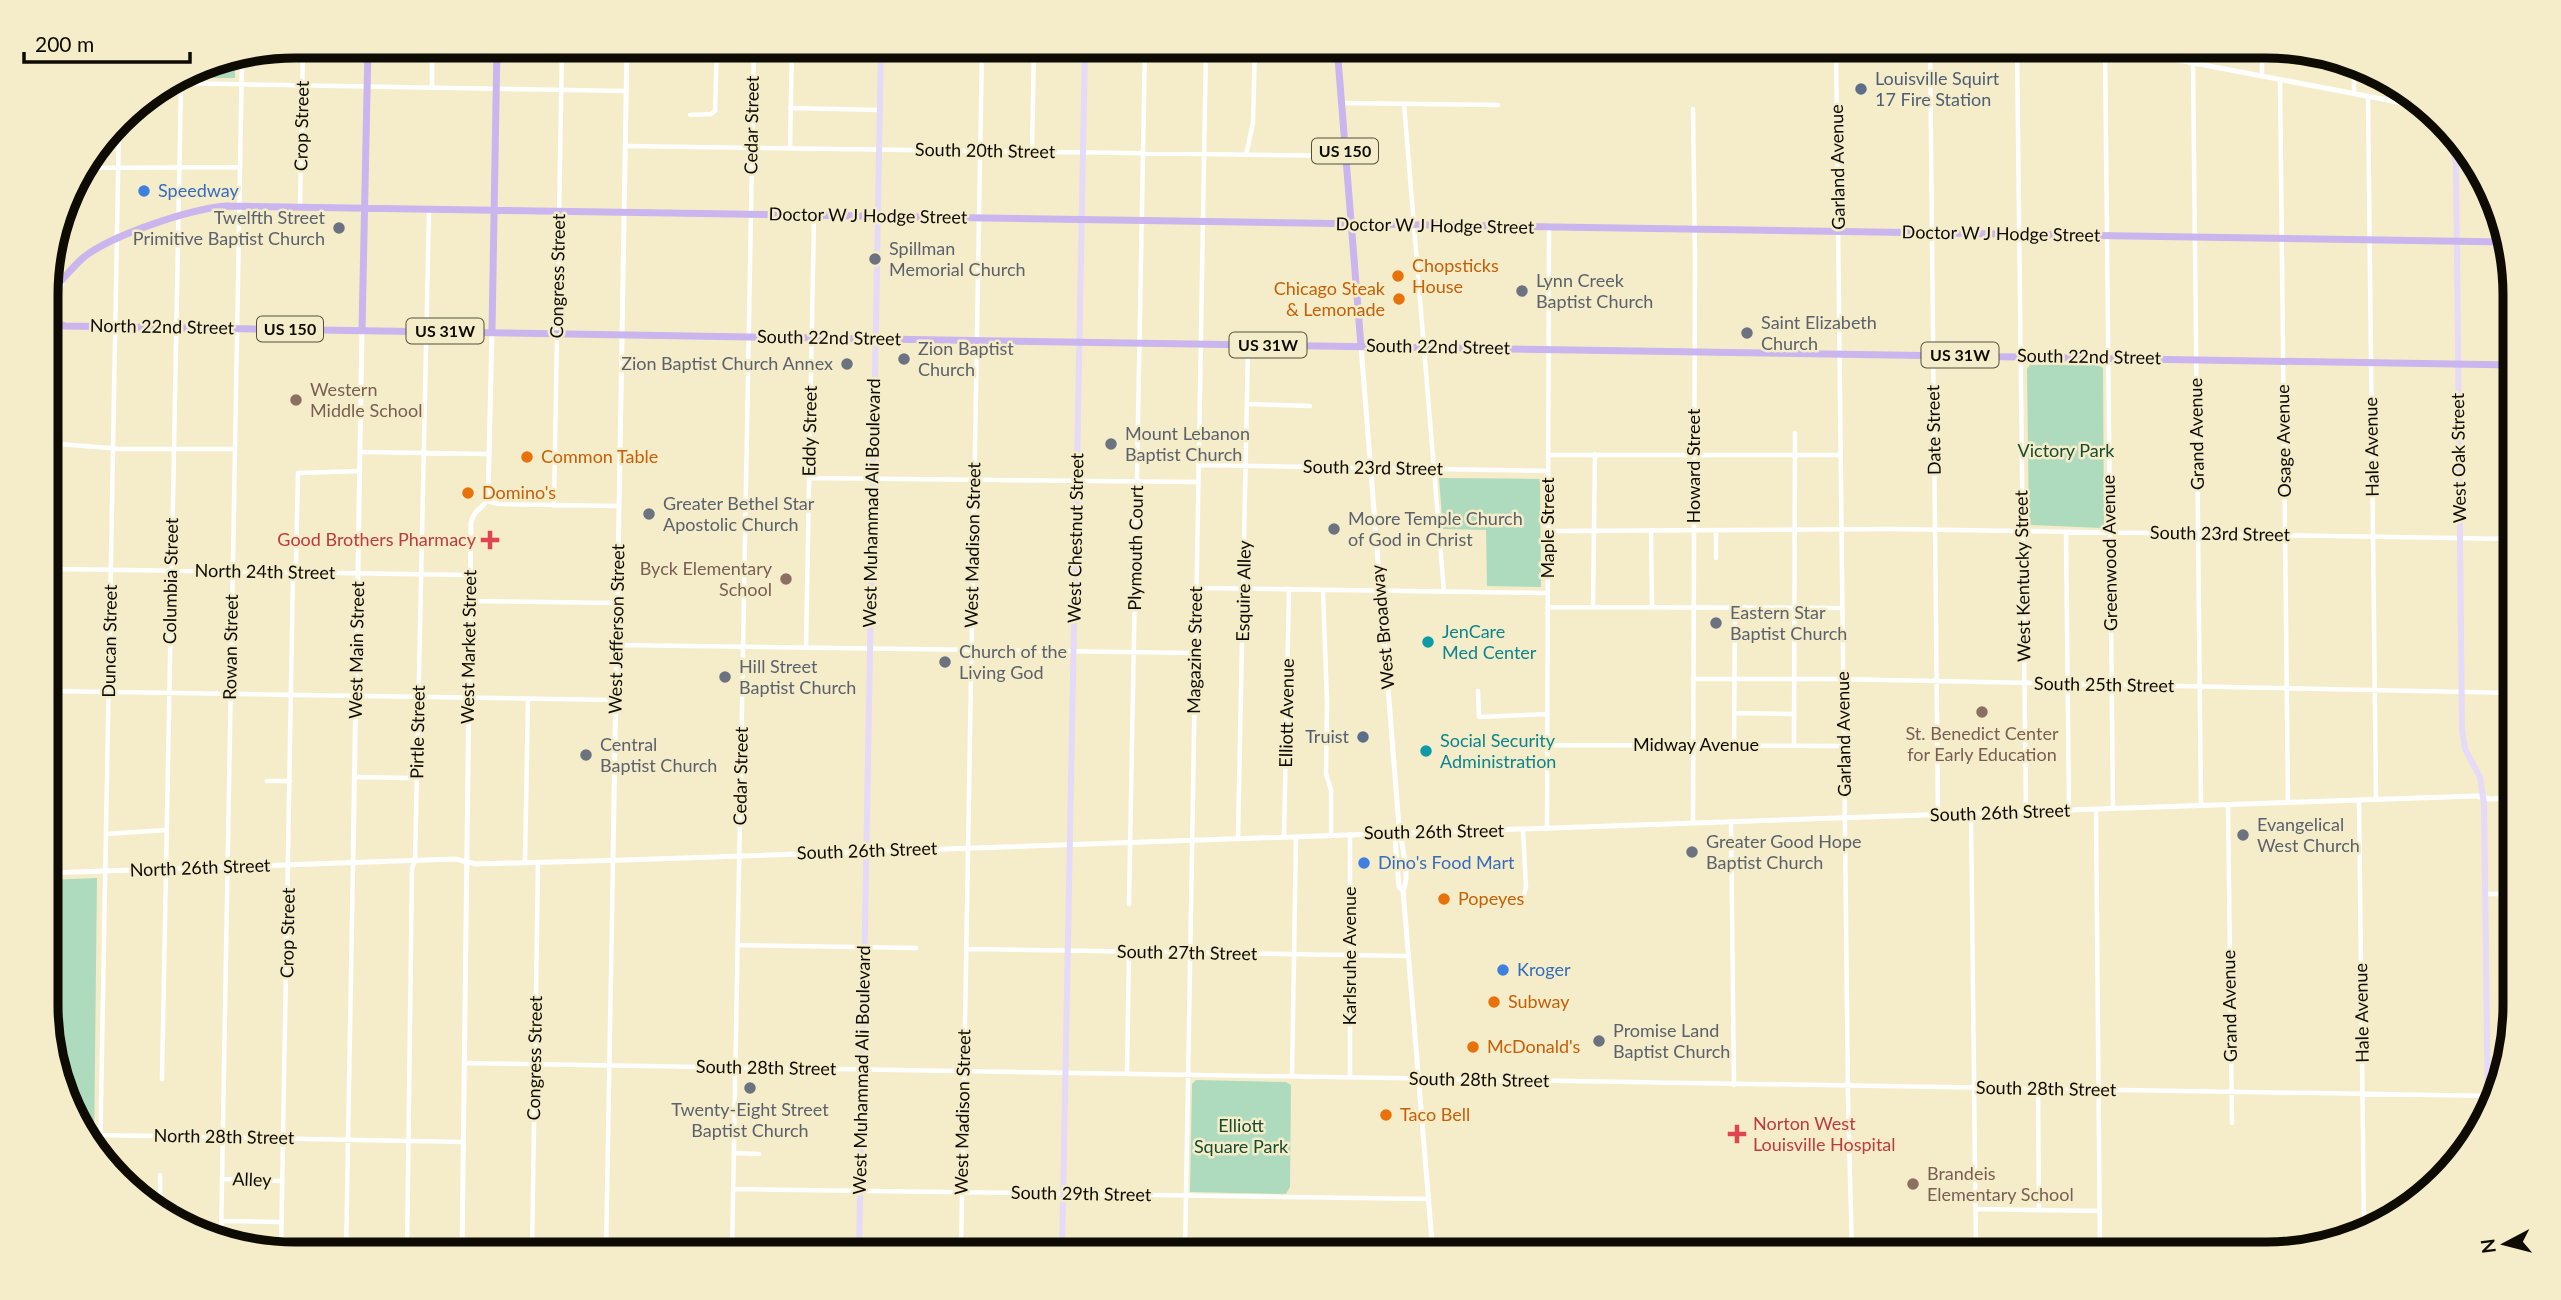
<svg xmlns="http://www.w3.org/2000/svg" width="2561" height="1300" font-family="Lato,sans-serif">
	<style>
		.green { fill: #aedabe }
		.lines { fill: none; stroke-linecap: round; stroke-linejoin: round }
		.minor { stroke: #fff; stroke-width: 4.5 }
		.tertiary { stroke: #fff; stroke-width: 5 }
		.secondary { stroke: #e5daf7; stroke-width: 6 }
		.primary { stroke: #cab5ef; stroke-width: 7 }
		.service-dot { fill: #5c6f8a; stroke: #f5edc9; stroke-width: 2.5 }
		.shop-dot { fill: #3f7fe0; stroke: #f5edc9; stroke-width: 2.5 }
		.worship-dot { fill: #6b7280; stroke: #f5edc9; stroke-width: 2.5 }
		.food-dot { fill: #e8710a; stroke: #f5edc9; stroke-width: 2.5 }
		.education-dot { fill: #8d6e63; stroke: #f5edc9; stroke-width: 2.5 }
		.health-dot { fill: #e0444e; stroke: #f5edc9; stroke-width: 2.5 }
		.culture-dot { fill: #0f9aa8; stroke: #f5edc9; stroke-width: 2.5 }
		.labels { text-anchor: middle; stroke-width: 5; stroke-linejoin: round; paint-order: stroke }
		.shield { fill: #f5edc9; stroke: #534f3e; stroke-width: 2 }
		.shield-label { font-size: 16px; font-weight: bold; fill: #0e0b02 }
		.service-label { font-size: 18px; fill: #4e5e75; stroke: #f5edc9; text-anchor: start }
		.street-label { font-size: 18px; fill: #0e0b02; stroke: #f5edc9 }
		.shop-label { font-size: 18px; fill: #366cbe; stroke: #f5edc9; text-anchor: start }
		.worship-label { font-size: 18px; fill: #5b616d; stroke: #f5edc9; text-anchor: start }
		.food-label { font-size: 18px; fill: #c56008; stroke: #f5edc9; text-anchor: start }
		.education-label { font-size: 18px; fill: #785e54; stroke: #f5edc9; text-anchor: start }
		.park-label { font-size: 18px; fill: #174b30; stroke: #f5edc9 }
		.health-label { font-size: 18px; fill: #be3a42; stroke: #f5edc9; text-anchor: end }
		.culture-label { font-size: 18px; fill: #0d838f; stroke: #f5edc9; text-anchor: start }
		.rim { fill: none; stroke: #0e0b02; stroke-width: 9 }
	</style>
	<rect width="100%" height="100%" fill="#f5edc9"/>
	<path class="green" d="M235,57V78H178L200,64Z
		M2030,365H2098L2103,368L2104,524L2102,528L2029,525L2027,369Z
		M1439,478L1540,479L1541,587L1487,586L1486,530L1443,529Z
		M97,878L94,1149L48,1038L47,880Z
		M1196,1080L1286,1082L1291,1085L1290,1187L1286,1194L1190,1192L1192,1084Z"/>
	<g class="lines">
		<path class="minor" d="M1836,46L1848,1096L1852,1254
			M1930,46L1938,815
			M2017,46L2026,812
			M2105,46L2113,809
			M2169,58V46
			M2193,62L2201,806
			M2262,75V46
			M2280,79L2288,803
			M169,83L627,91
			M432,87V46
			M2354,92V66
			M2368,96L2376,800
			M1342,103L1498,105
			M1404,104L1444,592
			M790,108L879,110
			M1693,109L1695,259L1693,823
			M690,115L711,114L715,111L717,46
			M626,146L1345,156
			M790,148L792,46
			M1032,151L1034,46
			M1246,155L1253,123L1255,46
			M84,168L240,167
			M300,207L303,46
			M58,271L59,232
			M1247,404L1310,406
			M46,443L122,449H234
			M360,452L489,454
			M1548,455H1841
			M1199,465L1548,471
			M809,478L1198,482
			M487,501L498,504L619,506
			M554,506L562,46
			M1548,531L1892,529L2514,539
			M1651,531L1652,607
			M1716,531V558
			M2066,532L2069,810
			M47,567L59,569L470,575
			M1197,588L1547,593
			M1323,590L1327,703L1326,774L1331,790V835
			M470,601L617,603
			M1548,607L1842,608
			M1593,607L1595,454
			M616,645L1195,653
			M806,647L814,216
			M1693,679H1835L2515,693
			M47,691L615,700
			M1478,691L1479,717L1548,714
			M1735,713L1794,714
			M1548,745L1844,746
			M1734,746L1735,607
			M1794,746L1795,433
			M355,777L410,778V771H417
			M267,781H290
			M2359,800L2364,1226
			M2228,805L2232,1123
			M2096,811L2100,1254
			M1971,814L1976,1254
			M1731,822L1734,1085
			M1547,829L1549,227
			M106,834L167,830
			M1284,837L1289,589
			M1238,838L1248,345
			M525,862L528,698
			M49,873L55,576L53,512L57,325C44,301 50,305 62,284
			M2485,894H2515
			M1522,902L1526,887L1523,830
			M1129,904L1145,46
			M738,945L916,948
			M966,949L1408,956
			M464,1063L2494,1096
			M1127,1073L1129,952
			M1292,1076L1296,837
			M1350,1077V834
			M162,1079L181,83
			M2038,1089L2039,1210
			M100,1135L463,1142
			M734,1153L759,1154
			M100,1159L119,122
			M222,1179L282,1181
			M734,1189L1429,1199
			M160,1209V1175
			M1976,1209L2100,1211
			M221,1221L281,1222
			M221,1237L242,56
			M281,1251L293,572L296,562L298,473L360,471
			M346,1254L353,863
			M407,1254L412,868L415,861L429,210
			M532,1254L538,862
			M606,1254L613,860
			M732,1254L754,46
			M961,1254L982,46
			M1185,1254L1206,46"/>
		<path class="tertiary" d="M2104,46L2419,106
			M1361,346L1399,827C1401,843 1411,876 1403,890L1433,1254
			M1400,832L1395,839L1399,887L1403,890
			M613,859L627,46
			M353,863L362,330
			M47,873L455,859L476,864L624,860L2476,796L2490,799L2515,798
			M462,1254L471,523C474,508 484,509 488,498L492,331"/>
		<path class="secondary" d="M2435,119L2451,145L2456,163L2462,729L2465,749L2480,777L2484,804L2488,1118
			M859,1254L881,46
			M1062,1254L1085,46"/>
		<path class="primary" d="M1337,46L1361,346
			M46,296C60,284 70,269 84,257C112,235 190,209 226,206L2505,242
			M46,321L65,326L2514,365
			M362,330L368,46
			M492,331L497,46"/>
	</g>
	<g class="service-dot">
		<circle cx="1861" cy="89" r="7"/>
		<circle cx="1363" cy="737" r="7"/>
	</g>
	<g class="shop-dot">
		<circle cx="144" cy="191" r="7"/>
		<circle cx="1364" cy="863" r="7"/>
		<circle cx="1503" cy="970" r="7"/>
	</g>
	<g class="worship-dot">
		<circle cx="339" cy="228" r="7"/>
		<circle cx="875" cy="259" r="7"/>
		<circle cx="1522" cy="291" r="7"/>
		<circle cx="1747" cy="333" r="7"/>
		<circle cx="904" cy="359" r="7"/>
		<circle cx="847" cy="364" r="7"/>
		<circle cx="1111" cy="444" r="7"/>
		<circle cx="649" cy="514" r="7"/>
		<circle cx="1334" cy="529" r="7"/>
		<circle cx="1716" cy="623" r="7"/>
		<circle cx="945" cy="662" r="7"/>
		<circle cx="725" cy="677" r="7"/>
		<circle cx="586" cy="755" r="7"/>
		<circle cx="2243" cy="835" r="7"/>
		<circle cx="1692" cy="852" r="7"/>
		<circle cx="1599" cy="1041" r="7"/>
		<circle cx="750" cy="1088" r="7"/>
	</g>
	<g class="food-dot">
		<circle cx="1398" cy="276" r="7"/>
		<circle cx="1399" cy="299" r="7"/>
		<circle cx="527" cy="457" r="7"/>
		<circle cx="468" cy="493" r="7"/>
		<circle cx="1444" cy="899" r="7"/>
		<circle cx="1494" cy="1002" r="7"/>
		<circle cx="1473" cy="1047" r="7"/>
		<circle cx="1386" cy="1115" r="7"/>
	</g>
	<g class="education-dot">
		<circle cx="296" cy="400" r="7"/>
		<circle cx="786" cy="579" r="7"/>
		<circle cx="1982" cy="712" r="7"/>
		<circle cx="1913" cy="1184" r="7"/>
	</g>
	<g class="health-dot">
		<path d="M486.5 529.5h7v7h7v7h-7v7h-7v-7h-7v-7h7z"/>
		<path d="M1733.5 1123.5h7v7h7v7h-7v7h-7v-7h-7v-7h7z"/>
	</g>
	<g class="culture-dot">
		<circle cx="1428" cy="642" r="7"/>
		<circle cx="1426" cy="751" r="7"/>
	</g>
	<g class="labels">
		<g class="shield">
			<rect x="1312" y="138.5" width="66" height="25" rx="5"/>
			<rect x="257" y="316.5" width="66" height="25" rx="5"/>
			<rect x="406.5" y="318.5" width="77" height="25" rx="5"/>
			<rect x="1229.5" y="332.5" width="77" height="25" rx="5"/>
			<rect x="1921.5" y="342.5" width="77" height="25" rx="5"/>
		</g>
		<g class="shield-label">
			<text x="1345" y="157">US 150</text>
			<text x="290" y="335">US 150</text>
			<text x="445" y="337">US 31W</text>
			<text x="1268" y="351">US 31W</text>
			<text x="1960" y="361">US 31W</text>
		</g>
		<g class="service-label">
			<text x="1875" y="85">Louisville Squirt<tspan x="1875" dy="21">17 Fire Station</tspan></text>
			<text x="1349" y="743" text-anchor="end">Truist</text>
		</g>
		<g class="street-label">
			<text transform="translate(752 125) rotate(-89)" y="6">Cedar Street</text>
			<text transform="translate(302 126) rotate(-89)" y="6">Crop Street</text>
			<text transform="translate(985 151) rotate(1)" y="6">South 20th Street</text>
			<text transform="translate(1838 167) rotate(-91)" y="6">Garland Avenue</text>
			<text transform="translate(868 216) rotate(1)" y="6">Doctor W J Hodge Street</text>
			<text transform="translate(1435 226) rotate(1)" y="6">Doctor W J Hodge Street</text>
			<text transform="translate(2001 234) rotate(1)" y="6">Doctor W J Hodge Street</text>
			<text transform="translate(558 276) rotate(-89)" y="6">Congress Street</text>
			<text transform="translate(162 327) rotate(1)" y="6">North 22nd Street</text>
			<text transform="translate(829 338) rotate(1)" y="6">South 22nd Street</text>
			<text transform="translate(1438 347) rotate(1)" y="6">South 22nd Street</text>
			<text transform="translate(2089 357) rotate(1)" y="6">South 22nd Street</text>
			<text transform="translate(1934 430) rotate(-91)" y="6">Date Street</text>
			<text transform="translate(810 431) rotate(-89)" y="6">Eddy Street</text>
			<text transform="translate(2197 434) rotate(-91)" y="6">Grand Avenue</text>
			<text transform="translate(2284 441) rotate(-91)" y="6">Osage Avenue</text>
			<text transform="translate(2372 447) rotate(-91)" y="6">Hale Avenue</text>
			<text transform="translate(2459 458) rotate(-91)" y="6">West Oak Street</text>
			<text transform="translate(1694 466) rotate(-90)" y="6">Howard Street</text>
			<text transform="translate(1373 468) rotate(1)" y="6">South 23rd Street</text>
			<text transform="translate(872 503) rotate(-89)" y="6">West Muhammad Ali Boulevard</text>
			<text transform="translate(1548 528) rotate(-90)" y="6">Maple Street</text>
			<text transform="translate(2220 534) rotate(1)" y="6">South 23rd Street</text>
			<text transform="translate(1076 538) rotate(-89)" y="6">West Chestnut Street</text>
			<text transform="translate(973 545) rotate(-89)" y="6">West Madison Street</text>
			<text transform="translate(1136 548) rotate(-89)" y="6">Plymouth Court</text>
			<text transform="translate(2110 553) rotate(-91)" y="6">Greenwood Avenue</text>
			<text transform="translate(265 572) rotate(1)" y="6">North 24th Street</text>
			<text transform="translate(2023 576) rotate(-91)" y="6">West Kentucky Street</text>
			<text transform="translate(171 581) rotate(-89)" y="6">Columbia Street</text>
			<text transform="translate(1244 591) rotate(-89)" y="6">Esquire Alley</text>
			<text transform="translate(1383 627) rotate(-95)" y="6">West Broadway</text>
			<text transform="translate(617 629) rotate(-89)" y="6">West Jefferson Street</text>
			<text transform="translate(110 641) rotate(-89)" y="6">Duncan Street</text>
			<text transform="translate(231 647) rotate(-89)" y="6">Rowan Street</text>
			<text transform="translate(469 647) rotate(-89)" y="6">West Market Street</text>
			<text transform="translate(357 650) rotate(-89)" y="6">West Main Street</text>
			<text transform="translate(1195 650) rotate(-89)" y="6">Magazine Street</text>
			<text transform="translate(2104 685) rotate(1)" y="6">South 25th Street</text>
			<text transform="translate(1287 713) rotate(-89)" y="6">Elliott Avenue</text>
			<text transform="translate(418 732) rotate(-89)" y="6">Pirtle Street</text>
			<text transform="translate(1844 734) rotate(-91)" y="6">Garland Avenue</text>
			<text x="1696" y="751">Midway Avenue</text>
			<text transform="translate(741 776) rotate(-89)" y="6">Cedar Street</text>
			<text transform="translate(2000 813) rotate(-2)" y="6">South 26th Street</text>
			<text transform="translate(1434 832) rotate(-1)" y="6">South 26th Street</text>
			<text transform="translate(867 851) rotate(-2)" y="6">South 26th Street</text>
			<text transform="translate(200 868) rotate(-2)" y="6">North 26th Street</text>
			<text transform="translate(288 933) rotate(-89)" y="6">Crop Street</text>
			<text transform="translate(1187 953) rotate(1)" y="6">South 27th Street</text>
			<text transform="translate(1350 956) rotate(-90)" y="6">Karlsruhe Avenue</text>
			<text transform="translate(2230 1006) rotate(-91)" y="6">Grand Avenue</text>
			<text transform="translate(2362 1013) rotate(-91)" y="6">Hale Avenue</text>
			<text transform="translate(535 1058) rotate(-89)" y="6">Congress Street</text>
			<text transform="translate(766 1068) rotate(1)" y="6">South 28th Street</text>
			<text transform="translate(862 1070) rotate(-89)" y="6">West Muhammad Ali Boulevard</text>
			<text transform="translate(1479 1080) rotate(1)" y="6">South 28th Street</text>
			<text transform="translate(2046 1089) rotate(1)" y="6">South 28th Street</text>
			<text transform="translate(963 1112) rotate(-89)" y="6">West Madison Street</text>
			<text transform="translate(224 1137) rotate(1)" y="6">North 28th Street</text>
			<text transform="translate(252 1180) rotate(2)" y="6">Alley</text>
			<text transform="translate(1081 1194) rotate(1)" y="6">South 29th Street</text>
		</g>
		<g class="shop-label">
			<text x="158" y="197">Speedway</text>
			<text x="1378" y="869">Dino's Food Mart</text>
			<text x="1517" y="976">Kroger</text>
		</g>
		<g class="worship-label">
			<text x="325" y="224" text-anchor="end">Twelfth Street<tspan x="325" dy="21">Primitive Baptist Church</tspan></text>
			<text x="889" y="255">Spillman<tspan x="889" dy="21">Memorial Church</tspan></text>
			<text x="1536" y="287">Lynn Creek<tspan x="1536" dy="21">Baptist Church</tspan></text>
			<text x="1761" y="329">Saint Elizabeth<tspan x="1761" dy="21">Church</tspan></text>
			<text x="918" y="355">Zion Baptist<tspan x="918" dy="21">Church</tspan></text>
			<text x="833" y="370" text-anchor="end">Zion Baptist Church Annex</text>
			<text x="1125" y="440">Mount Lebanon<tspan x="1125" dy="21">Baptist Church</tspan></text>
			<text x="663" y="510">Greater Bethel Star<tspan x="663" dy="21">Apostolic Church</tspan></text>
			<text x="1348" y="525">Moore Temple Church<tspan x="1348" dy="21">of God in Christ</tspan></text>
			<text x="1730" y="619">Eastern Star<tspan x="1730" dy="21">Baptist Church</tspan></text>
			<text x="959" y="658">Church of the<tspan x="959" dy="21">Living God</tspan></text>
			<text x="739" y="673">Hill Street<tspan x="739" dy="21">Baptist Church</tspan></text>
			<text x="600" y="751">Central<tspan x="600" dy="21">Baptist Church</tspan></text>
			<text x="2257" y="831">Evangelical<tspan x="2257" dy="21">West Church</tspan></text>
			<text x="1706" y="848">Greater Good Hope<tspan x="1706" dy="21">Baptist Church</tspan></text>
			<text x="1613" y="1037">Promise Land<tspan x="1613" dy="21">Baptist Church</tspan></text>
			<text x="750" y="1116" text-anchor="middle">Twenty-Eight Street<tspan x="750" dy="21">Baptist Church</tspan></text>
		</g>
		<g class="food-label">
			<text x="1412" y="272">Chopsticks<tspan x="1412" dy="21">House</tspan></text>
			<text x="1385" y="295" text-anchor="end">Chicago Steak<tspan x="1385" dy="21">&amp; Lemonade</tspan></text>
			<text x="541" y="463">Common Table</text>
			<text x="482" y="499">Domino's</text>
			<text x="1458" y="905">Popeyes</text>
			<text x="1508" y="1008">Subway</text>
			<text x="1487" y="1053">McDonald's</text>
			<text x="1400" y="1121">Taco Bell</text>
		</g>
		<g class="education-label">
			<text x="310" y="396">Western<tspan x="310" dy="21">Middle School</tspan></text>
			<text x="772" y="575" text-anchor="end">Byck Elementary<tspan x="772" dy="21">School</tspan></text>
			<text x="1982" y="740" text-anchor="middle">St. Benedict Center<tspan x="1982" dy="21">for Early Education</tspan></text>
			<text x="1927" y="1180">Brandeis<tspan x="1927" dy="21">Elementary School</tspan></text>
		</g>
		<g class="park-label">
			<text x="2066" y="457">Victory Park</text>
			<text x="1241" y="1132">Elliott<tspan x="1241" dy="21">Square Park</tspan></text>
		</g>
		<g class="health-label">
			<text x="476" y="546">Good Brothers Pharmacy</text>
			<text x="1753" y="1130" text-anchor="start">Norton West<tspan x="1753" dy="21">Louisville Hospital</tspan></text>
		</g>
		<g class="culture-label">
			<text x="1442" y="638">JenCare<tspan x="1442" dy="21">Med Center</tspan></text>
			<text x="1440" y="747">Social Security<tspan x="1440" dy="21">Administration</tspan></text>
		</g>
	</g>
	<path d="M0 0H2561V1300H0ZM295 58H2266A237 237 0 0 1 2503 295V1005A237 237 0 0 1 2266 1242H295A237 237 0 0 1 58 1005V295A237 237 0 0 1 295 58Z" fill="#f5edc9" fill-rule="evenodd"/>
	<path class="rim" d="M295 58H2266A237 237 0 0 1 2503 295V1005A237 237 0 0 1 2266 1242H295A237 237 0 0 1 58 1005V295A237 237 0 0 1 295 58Z"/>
	<g transform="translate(2505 1244) rotate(263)" stroke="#f5edc9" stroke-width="5" paint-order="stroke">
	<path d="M0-5L12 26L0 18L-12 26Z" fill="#0e0b02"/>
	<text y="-10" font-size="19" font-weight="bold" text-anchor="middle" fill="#0e0b02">N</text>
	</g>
	<path d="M24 52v10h166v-10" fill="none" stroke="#0e0b02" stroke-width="3.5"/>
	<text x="35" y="52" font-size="21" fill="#0e0b02" stroke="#f5edc9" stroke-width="5" paint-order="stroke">200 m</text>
</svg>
